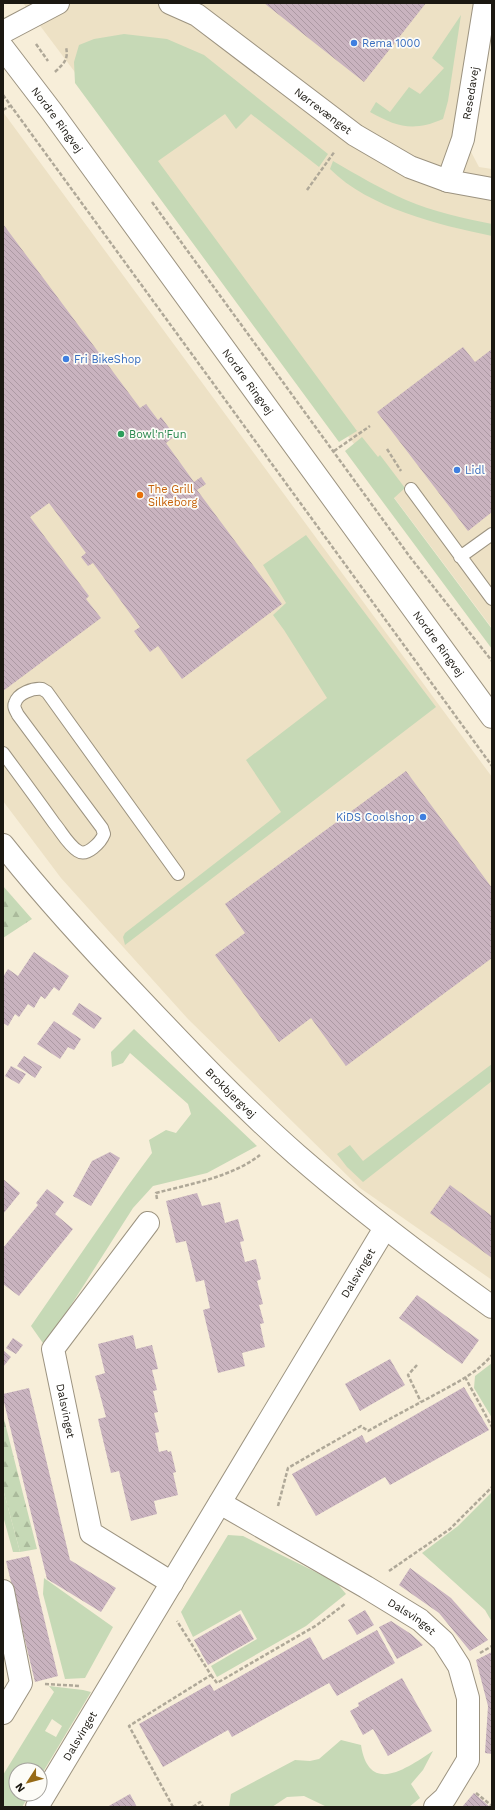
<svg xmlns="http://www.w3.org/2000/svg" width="495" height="1810" font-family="'Work Sans',sans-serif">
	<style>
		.built { fill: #ede1c5 }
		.grass { fill: #c6d9b6; fill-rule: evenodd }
		.forest { fill: url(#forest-firs) }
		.building { fill: url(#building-back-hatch) }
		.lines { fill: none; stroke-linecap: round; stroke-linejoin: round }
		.service-casing { stroke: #9c9380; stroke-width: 14 }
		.minor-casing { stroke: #9c9380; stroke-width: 24 }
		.tertiary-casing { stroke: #9c9380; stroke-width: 24 }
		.secondary-casing { stroke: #9c9380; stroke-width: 24 }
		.path { stroke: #afa898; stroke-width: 2.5; stroke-dasharray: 4 2; stroke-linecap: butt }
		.service { stroke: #fff; stroke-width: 12 }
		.minor { stroke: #fff; stroke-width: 22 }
		.tertiary { stroke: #fff; stroke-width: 22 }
		.secondary { stroke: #fff; stroke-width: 22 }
		.shop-dot { fill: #3f7fe0; stroke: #fdfcf7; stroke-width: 1.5 }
		.leisure-dot { fill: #2e9e5b; stroke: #fdfcf7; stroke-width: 1.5 }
		.food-dot { fill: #e8710a; stroke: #fdfcf7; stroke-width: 1.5 }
		.labels { text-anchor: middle; stroke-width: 3.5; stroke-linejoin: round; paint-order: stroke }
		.shop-label { font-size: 11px; fill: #366cbe; stroke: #fdfcf7; text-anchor: start }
		.street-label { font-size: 11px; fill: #1b1811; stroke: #fdfcf7 }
		.leisure-label { font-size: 11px; fill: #27864d; stroke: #fdfcf7; text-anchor: start }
		.food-label { font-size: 11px; fill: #c56008; stroke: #fdfcf7; text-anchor: start }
	</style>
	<defs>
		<pattern id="forest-firs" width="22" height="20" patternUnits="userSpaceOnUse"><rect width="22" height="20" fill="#c6d9b6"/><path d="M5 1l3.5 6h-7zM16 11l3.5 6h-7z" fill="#aaba9b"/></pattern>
		<pattern id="building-back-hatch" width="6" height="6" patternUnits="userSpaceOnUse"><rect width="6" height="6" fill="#c9b3bf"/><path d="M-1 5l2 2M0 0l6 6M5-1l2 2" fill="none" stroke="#ac99a3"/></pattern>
	</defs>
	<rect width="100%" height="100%" fill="#f7eed9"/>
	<path class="built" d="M23,3H492L470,150L479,167L492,169V628Z
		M3,112L492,777V1280L360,1188L188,1019L61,878L3,801Z"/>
	<path class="grass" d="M461,15L448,101L443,119C413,132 397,127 370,112L376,102L390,112L409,87L420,94L444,68L432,58Z
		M124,34L167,39L204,55L328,154L319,167L251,114L236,129L225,114L158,161L357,431L339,442L75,83L74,62L79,45L94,39Z
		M333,161C357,175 381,189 406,200C434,212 463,218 492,224V236C439,225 369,208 330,169Z
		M362,437L378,457L380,455L405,488L394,498L492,629V649L345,451Z
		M306,535L436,707L125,945L123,937L125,933L281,812L246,760L327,698L284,630L273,615L286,603L263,565Z
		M134,1029L257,1146L207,1173L153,1186L133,1208L45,1346L31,1326L127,1187L152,1153L149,1140L166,1130L176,1133L191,1114L188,1104L130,1053L123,1063L112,1067L111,1052Z
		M492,1064V1081L363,1182L347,1167L337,1154L350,1145L363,1161Z
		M492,1363V1418L474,1388L475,1376Z
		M3,1489L20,1552H13L3,1516Z
		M492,1492V1622L485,1610L422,1553L458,1526Z
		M228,1535L243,1536L336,1582L346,1594L306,1626L217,1677L211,1666L257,1639L241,1610L193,1637L181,1612Z
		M44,1578L113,1627L85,1678L65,1679L43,1594Z
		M49,1686L83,1690L91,1692L40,1777V1770H16V1794H30L22,1807H3V1775L54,1692ZM52,1719L62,1726L56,1737L45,1731Z
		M341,1740L361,1745C369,1796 407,1768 433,1751L423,1770L411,1784L420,1798L409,1807H327L304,1796L287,1797L272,1807H229L231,1794L295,1760L310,1761L319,1759Z"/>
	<path class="forest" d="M3,886L32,919L3,938Z
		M3,1415L37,1549L20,1552L3,1489Z"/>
	<path class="building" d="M264,3H426L364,82Z
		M3,224L140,408L146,404L158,420L161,417L175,436L166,443L194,482L201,477L206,484L197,490L282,604L182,679L158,646L150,652L134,631L140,627L93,563L88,566L81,557L86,553L49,503L30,517L89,596L86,599L101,618L3,691Z
		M463,347L475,362L492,349V512L468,531L377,412Z
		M406,771L492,888V958L346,1066L311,1018L279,1042L215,955L245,933L225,904Z
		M34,952L69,976L59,991L54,987L45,999L41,996L34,1008L28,1004L19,1017L15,1014L8,1026L3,1023V977L8,969L18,976Z
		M79,1003L102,1018L94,1029L72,1014Z
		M54,1021L81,1039L74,1050L68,1047L60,1059L37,1044Z
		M24,1056L42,1067L35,1078L17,1066Z
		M11,1066L26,1074L19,1084L5,1076Z
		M110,1152L120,1158L91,1206L73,1196L92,1161Z
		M3,1179L20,1193L3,1214Z
		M450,1185L492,1216V1258L430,1213Z
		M47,1189L64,1202L55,1214L73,1229L19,1296L3,1284V1248L38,1205L36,1203Z
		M197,1193L202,1206L220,1202L225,1223L238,1219L244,1241L240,1242L245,1262L256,1259L261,1279L257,1281L263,1304L259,1305L264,1323L260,1324L265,1347L242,1353L245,1366L218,1373L203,1310L210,1308L204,1280L196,1282L186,1241L176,1243L166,1201Z
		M417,1295L479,1340L462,1364L399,1318Z
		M133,1335L136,1349L152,1345L158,1369L152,1370L157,1390L153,1391L158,1412L154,1413L159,1432L155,1433L159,1452L167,1450L168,1452L171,1451L176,1472L173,1473L178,1495L154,1501L157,1514L131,1521L119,1471L111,1473L98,1419L106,1417L95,1376L105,1373L98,1344Z
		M13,1338L23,1345L16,1354L6,1348Z
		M3,1350L11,1357L3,1367Z
		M390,1359L405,1385L360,1411L345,1384Z
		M464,1387L489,1430L390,1485L385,1477L316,1516L292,1474L362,1435L366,1443Z
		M29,1388L70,1560L116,1588L101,1612L47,1579L3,1398V1394Z
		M29,1556L58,1676L35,1682L6,1561Z
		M410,1568L451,1598L488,1640L470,1651L439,1613L399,1585Z
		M365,1610L374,1625L357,1635L348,1620Z
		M240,1614L254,1639L208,1665L194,1640Z
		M391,1621L411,1634L423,1645L397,1659L379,1627Z
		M377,1630L395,1663L337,1696L329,1683L232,1737L228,1730L163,1767L139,1724L210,1684L214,1691L310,1637L323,1660Z
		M492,1652V1754L485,1753L488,1706L476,1660Z
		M402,1678L432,1731L388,1756L373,1729L363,1735L350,1711L359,1706L358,1703Z
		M474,1793L490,1807H462Z
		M130,1794L137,1807H107Z"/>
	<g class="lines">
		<defs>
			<path id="service" d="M411,489L492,599
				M460,557L492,534
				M3,753C20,776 37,799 54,823C61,831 68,845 78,851C87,857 101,842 104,834L102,828L18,715C16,711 13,707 15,703C18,693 33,688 42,689L47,692L178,874"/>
			<g id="minor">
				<path id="s1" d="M448,181L463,139L485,3"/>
				<path id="s2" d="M3,845C45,898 91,948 138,997C189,1051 241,1106 297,1155C359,1209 425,1259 492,1307"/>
				<path id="s3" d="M148,1223L53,1349L91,1533L172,1583"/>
				<path id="s4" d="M220,1503L366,1587L420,1620L443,1641L459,1666L468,1698V1760L445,1798L435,1807"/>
				<path d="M3,1591L21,1683L3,1713"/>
				<path id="s5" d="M37,1807L385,1228"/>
			</g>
			<g id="tertiary">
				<path id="s6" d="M170,3L197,15L355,135L410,167L448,181L492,189"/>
				<path d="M3,32L58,3"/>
			</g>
			<g id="secondary">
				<path id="s7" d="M3,48L52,112L492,717"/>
			</g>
		</defs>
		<use href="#service" class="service-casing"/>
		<use href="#minor" class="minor-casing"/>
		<use href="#tertiary" class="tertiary-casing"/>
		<use href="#secondary" class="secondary-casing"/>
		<path class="path" d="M36,44L48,61
			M55,72C63,64 69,60 66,47
			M3,95L492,766
			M3,110L10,106
			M307,190L335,151
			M152,202L410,557L492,661
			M387,449L401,471
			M334,451L370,426
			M157,1199L156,1193C190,1184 232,1177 260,1155
			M417,1365L408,1375L421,1402
			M465,1377L492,1427
			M278,1506L288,1468L361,1426L368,1431C391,1418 414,1406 436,1394C456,1383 477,1373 492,1355
			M389,1571L450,1529L492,1487
			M480,1653L492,1646
			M211,1675L217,1683L317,1625L345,1604
			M45,1684L80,1686
			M476,1793L492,1806
			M173,1807L129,1726L211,1675L177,1621
			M193,1807L200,1802L203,1807"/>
		<use href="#service" class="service"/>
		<use href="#minor" class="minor"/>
		<use href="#tertiary" class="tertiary"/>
		<use href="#secondary" class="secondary"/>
	</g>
	<g class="shop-dot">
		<circle cx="354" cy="43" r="4"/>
		<circle cx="66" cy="359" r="4"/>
		<circle cx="457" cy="470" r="4"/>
		<circle cx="423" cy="817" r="4"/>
	</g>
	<circle class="leisure-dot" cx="121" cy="434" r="4"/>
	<circle class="food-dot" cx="140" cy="495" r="4"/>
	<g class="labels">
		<g class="shop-label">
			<text x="362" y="47">Rema 1000</text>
			<text x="74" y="363">Fri BikeShop</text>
			<text x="465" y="474">Lidl</text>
			<text x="415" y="821" text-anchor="end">KiDS Coolshop</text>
		</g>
		<g class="street-label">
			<text dy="4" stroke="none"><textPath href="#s1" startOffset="91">Resedavej</textPath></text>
			<text dy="4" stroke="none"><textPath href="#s6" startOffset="188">Nørrevænget</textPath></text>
			<text dy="4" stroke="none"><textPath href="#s7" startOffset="90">Nordre Ringvej</textPath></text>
			<text dy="4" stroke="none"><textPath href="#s7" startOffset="414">Nordre Ringvej</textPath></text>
			<text dy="4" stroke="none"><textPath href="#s7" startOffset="738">Nordre Ringvej</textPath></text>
			<text dy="4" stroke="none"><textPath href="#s2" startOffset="337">Brokbjergvej</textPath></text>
			<text dy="4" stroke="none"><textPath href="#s5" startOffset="623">Dalsvinget</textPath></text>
			<text dy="4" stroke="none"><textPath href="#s3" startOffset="221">Dalsvinget</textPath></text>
			<text dy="4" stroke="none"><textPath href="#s4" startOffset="223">Dalsvinget</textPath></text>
			<text dy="4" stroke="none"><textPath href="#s5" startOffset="83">Dalsvinget</textPath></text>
		</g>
		<g class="leisure-label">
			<text x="129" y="438">Bowl'n'Fun</text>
		</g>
		<g class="food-label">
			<text x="148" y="493">The Grill<tspan x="148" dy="13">Silkeborg</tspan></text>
		</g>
	</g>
	<rect width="495" height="1810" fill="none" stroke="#1b1811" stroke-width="8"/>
	<g transform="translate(28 1782) rotate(234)"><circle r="19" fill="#fdfcf7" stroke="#a3a19b"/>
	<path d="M0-3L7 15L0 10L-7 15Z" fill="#966a17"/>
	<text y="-6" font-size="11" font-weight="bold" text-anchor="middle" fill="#1b1811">N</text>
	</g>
</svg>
